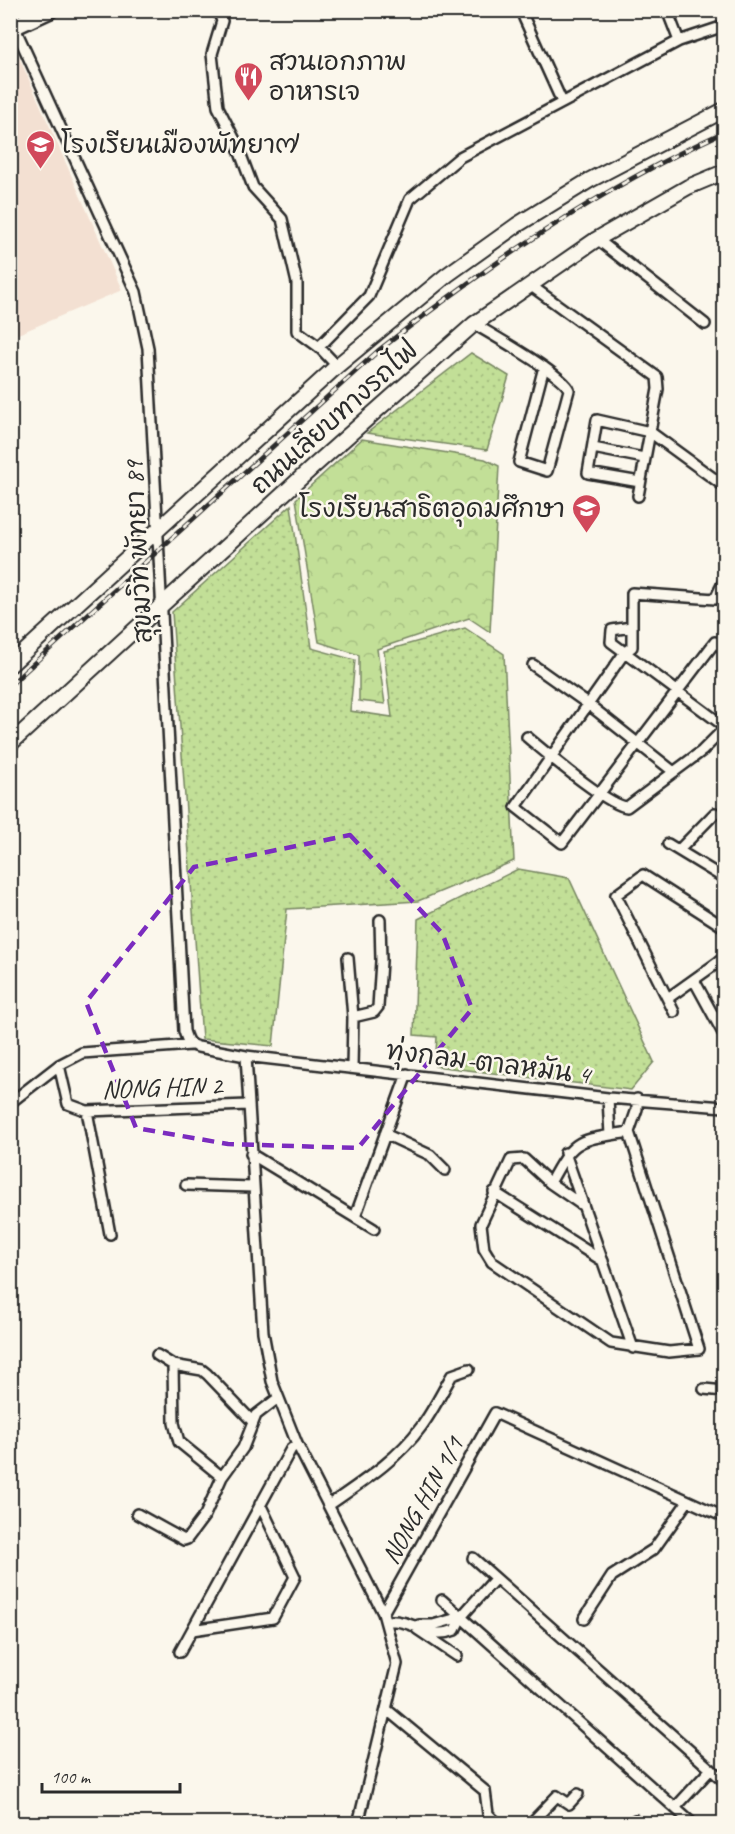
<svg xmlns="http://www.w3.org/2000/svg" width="735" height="1834" font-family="Caveat,'Playpen Sans Thai',sans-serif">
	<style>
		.built { fill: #f3e0d2 }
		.grass { fill: url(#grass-dots); stroke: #768561; stroke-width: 1.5 }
		.forest { fill: url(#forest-crowns); stroke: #768561; stroke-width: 1.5 }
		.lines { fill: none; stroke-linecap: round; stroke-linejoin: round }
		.street-casing { stroke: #2b2b2b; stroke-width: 14 }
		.secondary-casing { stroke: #2b2b2b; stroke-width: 18 }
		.highway-casing { stroke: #2b2b2b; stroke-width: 21 }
		.street { stroke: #fbf7ec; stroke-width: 9 }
		.secondary { stroke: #fbf7ec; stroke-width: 14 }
		.highway { stroke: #fbf7ec; stroke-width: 16 }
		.rail-casing { stroke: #2b2b2b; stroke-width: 5 }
		.rail { stroke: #fbf7ec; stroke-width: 3; stroke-dasharray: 9; stroke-linecap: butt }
		.marked { fill: none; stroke: #7b2cbf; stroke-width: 4.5; stroke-dasharray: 12 8; stroke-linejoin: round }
		.labels { text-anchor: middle; stroke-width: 5; stroke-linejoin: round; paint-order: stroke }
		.poi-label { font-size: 26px; fill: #2b2b2b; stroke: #fbf7ec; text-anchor: start }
		.street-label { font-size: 26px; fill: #2b2b2b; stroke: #fbf7ec }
	</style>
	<defs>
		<pattern id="grass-dots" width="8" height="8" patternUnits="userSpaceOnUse" patternTransform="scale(1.5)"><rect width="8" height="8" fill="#c2df97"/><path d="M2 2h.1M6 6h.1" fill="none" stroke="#a7c082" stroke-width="1.8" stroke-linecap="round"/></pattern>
		<pattern id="forest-crowns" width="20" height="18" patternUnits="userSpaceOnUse" patternTransform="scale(1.5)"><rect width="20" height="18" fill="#c2df97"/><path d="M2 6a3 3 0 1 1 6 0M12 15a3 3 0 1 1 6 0" fill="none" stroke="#a7c082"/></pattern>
	</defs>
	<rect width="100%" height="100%" fill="#fbf7ec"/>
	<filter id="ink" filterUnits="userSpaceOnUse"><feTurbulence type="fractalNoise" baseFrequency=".0167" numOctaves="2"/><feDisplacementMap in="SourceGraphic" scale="12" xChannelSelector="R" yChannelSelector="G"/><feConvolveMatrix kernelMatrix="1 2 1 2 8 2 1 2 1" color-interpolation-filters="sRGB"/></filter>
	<g filter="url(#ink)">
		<path class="built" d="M15,48L122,290L11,337L10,50Z"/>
		<path class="grass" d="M471,353L509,376L487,450L367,433Z
			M291,505L311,648L355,660L350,711L392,717L384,651L465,628L504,654L514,861L418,901L287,909L273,1046L202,1039L172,612Z
			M518,869L569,878L654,1062L631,1090L435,1066L437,1037L414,1035L418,919Z"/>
		<path class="forest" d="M362,439L485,459L499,466L490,632L469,618L377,649L385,704L359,701V655L319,642L296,499Z"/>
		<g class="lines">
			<defs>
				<path id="street" d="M218,10L222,21L212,54L218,107L236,142L253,187L282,219L297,283V331L319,347
					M667,10L679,41
					M524,18L562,102
					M14,26L136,292L148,348L184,1031C187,1041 189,1045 198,1047L246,1056L608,1098L724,1107
					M597,239L705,324
					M530,285L657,377L658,389L638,496
					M474,324C491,334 565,376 569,390L547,471L519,462L544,367
					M337,366L319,347L369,296L410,199L460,157L679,41L724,26
					M593,448L644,458
					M640,482L588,473L597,420L650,432L724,486
					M724,581L715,599L632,593V647L625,652L516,807L562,843L715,642L724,649
					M631,627L612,630L611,642L724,726
					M533,665L588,704L674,772
					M527,737C544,751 608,806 627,807L702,751L724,729
					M668,844L724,878
					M679,850L715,813
					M348,958L353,1017
					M694,980L724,1035
					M668,998L724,958
					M674,1012L616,895L643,875L724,927
					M246,1056L263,1332L272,1381L297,1444L383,1613L397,1664L358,1824
					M59,1065L68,1104L87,1111L248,1105
					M352,1068L353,1017L374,1012L378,1007L381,961L380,920
					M608,1098L610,1135
					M10,1103L59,1065L82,1053L191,1045
					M87,1111L110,1234
					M385,1134L430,1155L445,1170
					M565,1153L633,1348
					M251,1154L374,1229
					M550,1183C575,1136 578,1141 629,1132
					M186,1185L253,1187
					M494,1192L603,1261
					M582,1205L550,1183L524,1159L511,1160L481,1224L484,1249L492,1262L611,1343L669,1352L699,1349L629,1132L637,1109V1099
					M355,1217L407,1074
					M157,1355L173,1365L202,1370L207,1374L252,1421
					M173,1365L174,1423L179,1442L222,1477
					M704,1389L724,1391
					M329,1505C362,1482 397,1460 421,1427C433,1411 442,1392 452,1375L469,1369
					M137,1514L184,1540L187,1539L205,1515L222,1477L243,1448L256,1415L278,1398
					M473,1558L724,1781
					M442,1600L693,1824
					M383,1613L495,1413L724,1517
					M584,1619L612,1576L654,1549L688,1501
					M387,1621C415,1619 429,1641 455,1630L461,1617L495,1579
					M419,1625H433L461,1617
					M417,1629L457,1656
					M192,1630L273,1618L295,1577L260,1504
					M180,1652L291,1449L297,1444
					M386,1709L485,1791L488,1814L498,1824
					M675,1808L711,1769
					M530,1824L557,1796L569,1804L578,1794
					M632,1824L635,1820"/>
				<path id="secondary" d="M10,665L337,366L447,275L517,225L590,180L724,110
					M10,744L315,465L474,324L597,239L688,187L724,172"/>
				<path id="highway" d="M10,28L49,10"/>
			</defs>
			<use href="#street" class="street-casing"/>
			<use href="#secondary" class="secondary-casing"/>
			<use href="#highway" class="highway-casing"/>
			<use href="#street" class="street"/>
			<use href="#secondary" class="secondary"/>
			<use href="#highway" class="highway"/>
			<defs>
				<path id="rail" d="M10,685L378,351C486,266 599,189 724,132"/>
			</defs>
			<use href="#rail" class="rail-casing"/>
			<use href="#rail" class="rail"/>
		</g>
	</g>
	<path class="marked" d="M350,835L442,933L472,1009L358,1148L228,1144L136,1128L86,1002L194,867Z"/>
	<defs>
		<symbol id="restaurant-pin" viewBox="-11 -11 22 30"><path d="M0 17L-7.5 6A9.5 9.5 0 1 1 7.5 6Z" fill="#d1495b" stroke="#fbf7ec"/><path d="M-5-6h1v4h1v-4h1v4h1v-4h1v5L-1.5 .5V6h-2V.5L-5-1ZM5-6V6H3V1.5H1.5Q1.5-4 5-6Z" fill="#fff"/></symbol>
		<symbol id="school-pin" viewBox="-11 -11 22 30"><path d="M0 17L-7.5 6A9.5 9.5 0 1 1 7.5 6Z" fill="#d1495b" stroke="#fbf7ec"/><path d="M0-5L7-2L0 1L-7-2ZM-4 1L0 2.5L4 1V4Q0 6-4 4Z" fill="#fff"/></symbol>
	</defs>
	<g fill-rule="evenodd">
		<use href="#restaurant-pin" x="232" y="60" width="33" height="45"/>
		<use href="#school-pin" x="24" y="128" width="33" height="45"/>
		<use href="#school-pin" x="570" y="492" width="33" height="45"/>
	</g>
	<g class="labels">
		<g class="poi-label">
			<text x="269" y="70">สวนเอกภาพ<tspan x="269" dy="30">อาหารเจ</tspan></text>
			<text x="61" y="153">โรงเรียนเมืองพัทยา๗</text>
			<text x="565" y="517" text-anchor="end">โรงเรียนสาธิตอุดมศึกษา</text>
		</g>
		<g class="street-label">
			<text transform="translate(334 417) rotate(-42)" y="9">ถนนเลียบทางรถไฟ</text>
			<text transform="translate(138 552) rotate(-93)" y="9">สุขุมวิท พัทยา 89</text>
			<text transform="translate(488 1062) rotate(7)" y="9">ทุ่งกลม-ตาลหมัน 4</text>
			<text transform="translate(162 1087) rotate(-2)" y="9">NONG HIN 2</text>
			<text transform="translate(422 1500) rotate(-61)" y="9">NONG HIN 1/1</text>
		</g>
	</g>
	<rect width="735" height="1834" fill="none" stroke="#fbf7ec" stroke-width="36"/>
	<rect x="18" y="18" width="699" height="1798" fill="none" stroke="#2b2b2b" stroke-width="2" filter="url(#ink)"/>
	<path d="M42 1783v9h138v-9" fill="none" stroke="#2b2b2b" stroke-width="3"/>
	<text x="51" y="1783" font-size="18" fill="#2b2b2b" stroke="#fbf7ec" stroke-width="4.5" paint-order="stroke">100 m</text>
</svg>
